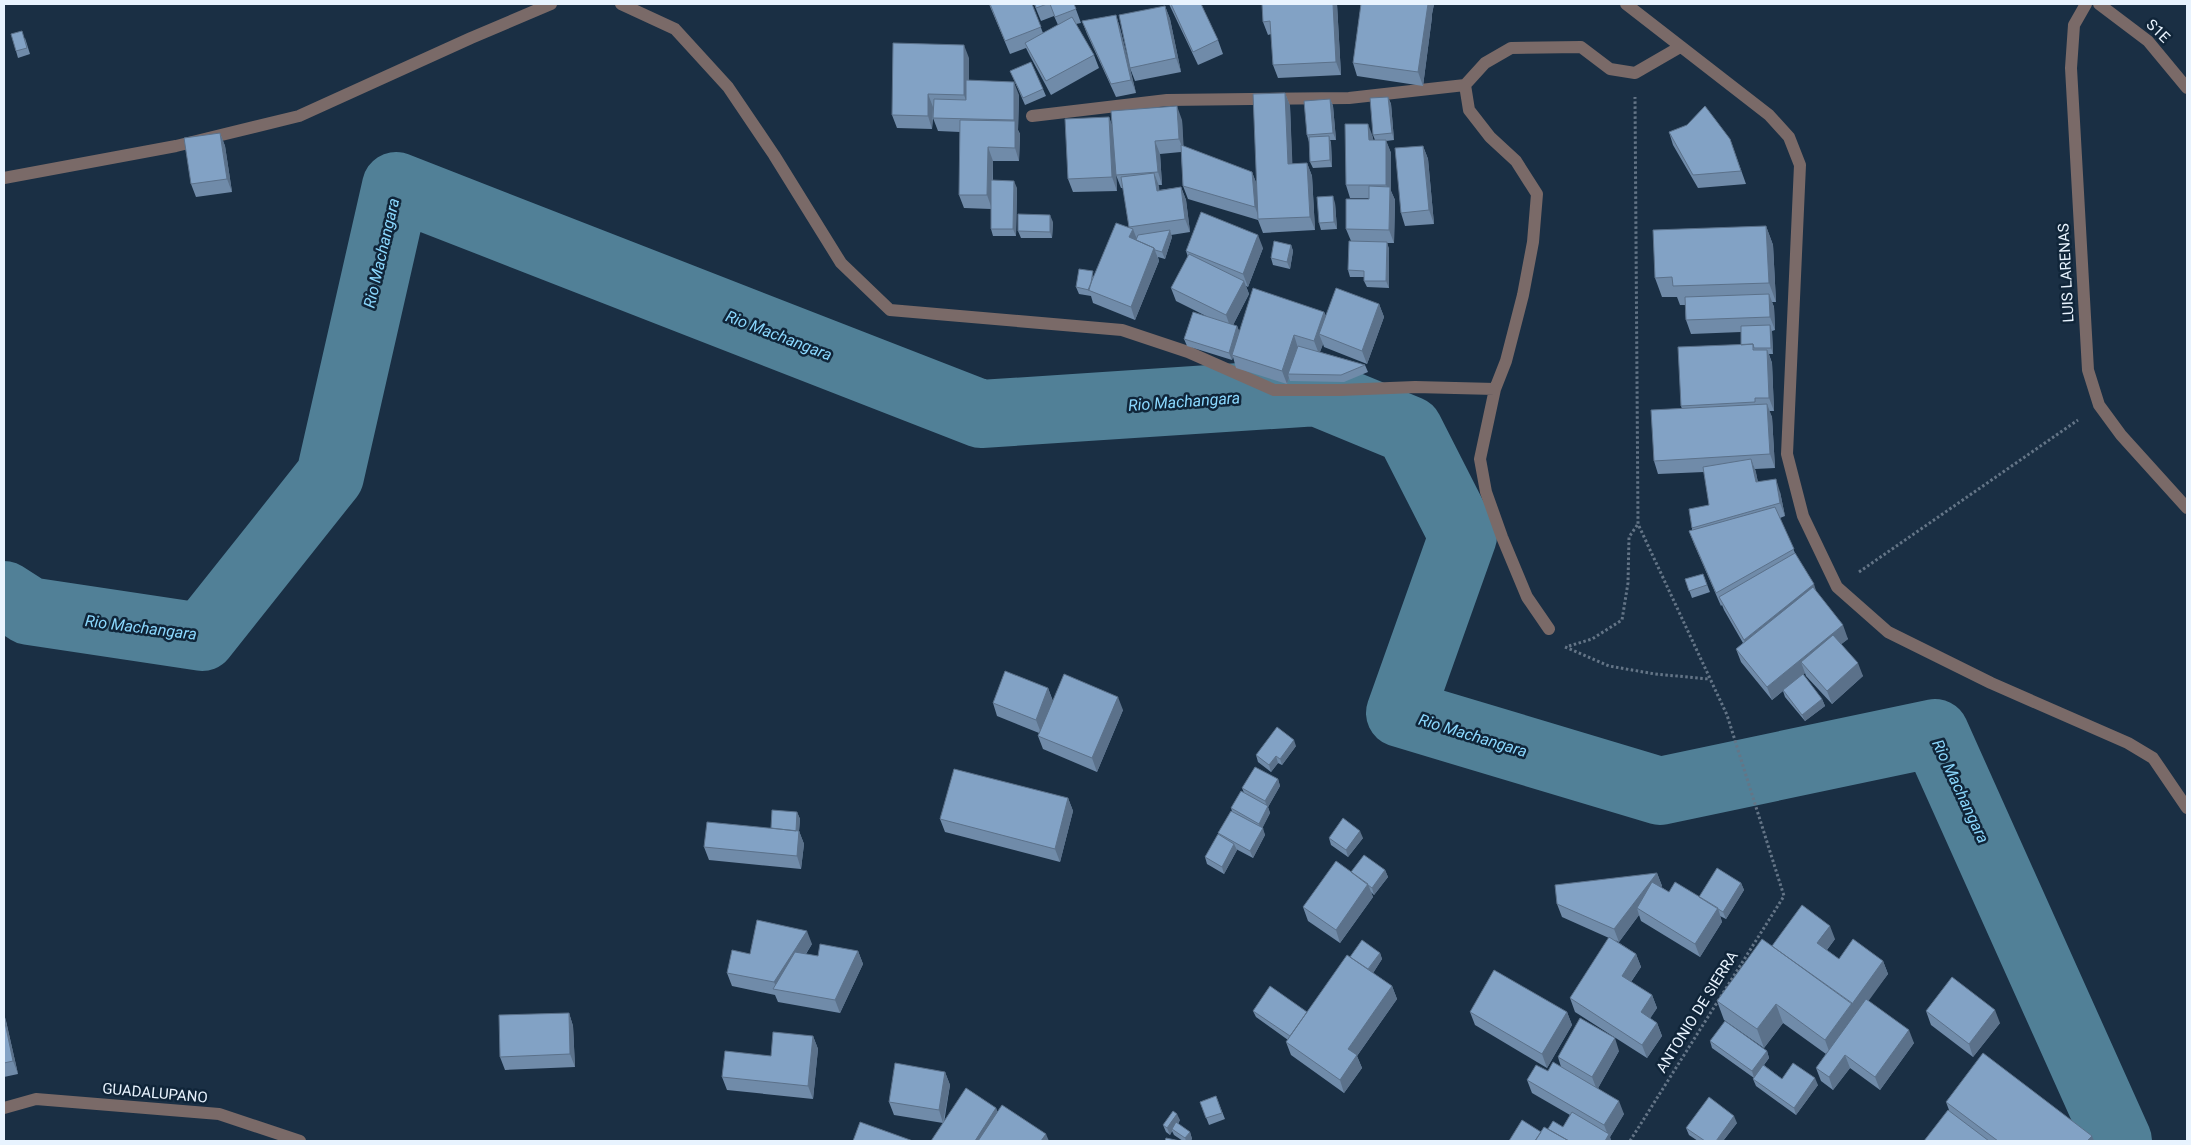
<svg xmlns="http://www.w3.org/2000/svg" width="2191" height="1145" font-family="Roboto,sans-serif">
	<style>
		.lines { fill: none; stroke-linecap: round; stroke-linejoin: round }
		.river { stroke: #518097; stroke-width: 68 }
		.path { stroke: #647587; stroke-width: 3; stroke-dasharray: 2.5 2.5; stroke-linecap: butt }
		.street { stroke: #7a6a68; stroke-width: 12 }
		.wall { fill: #708ba9 }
		.shaded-wall { fill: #5b718a }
		.building { fill: #82a2c5; stroke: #5b718a }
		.labels { text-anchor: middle; stroke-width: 5; stroke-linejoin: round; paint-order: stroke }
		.street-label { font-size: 15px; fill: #e8f3fe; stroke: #102539 }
		.water-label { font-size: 16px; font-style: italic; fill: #8bd8fe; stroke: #102539 }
	</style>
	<rect width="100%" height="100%" fill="#1a2f44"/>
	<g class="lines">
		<path class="river" d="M4,595L29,611L202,637L330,476L396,186L981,414L1317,392L1409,430L1463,536L1400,713L1660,791L1935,733L2118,1141"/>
		<path class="path" d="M1859,572L2078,420
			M1569,646L1592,639L1622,620L1628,583L1629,537L1638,524
			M1565,647L1609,666L1655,674L1709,679
			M1630,1141L1784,896L1727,715L1638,524L1635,97"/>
		<path class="street" d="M621,4L675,29L728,87L774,155L841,263L890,310L1122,330L1188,352L1274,390H1340L1415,387L1495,389
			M1626,4L1769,115L1789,137L1800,165L1787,454L1803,516L1837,587L1888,632L1991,683L2128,743L2153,758L2187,808
			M2086,4L2074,25L2071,68L2088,370L2099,405L2121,435L2187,508
			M2099,4L2148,41L2187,88
			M1032,116L1167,100L1349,98L1465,85
			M4,178L176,146L299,116L471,38L551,4
			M1549,629L1527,597L1502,537L1486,492L1480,459L1495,389L1506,361L1523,295L1533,242L1537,194L1516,161L1490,137L1469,110L1465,85L1485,63L1511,48L1581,47L1610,69L1635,73L1680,47
			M4,1108L36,1099L219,1114L300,1141"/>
	</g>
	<path class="wall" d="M989,4H1032L1043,33L1058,25L1054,16L1041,21L1034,4H1074L1081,23L1076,24L1094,55L1099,68L1051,95L1030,56L1026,48L1010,54Z
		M1169,4H1201L1218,40L1223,54L1198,65Z
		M1337,4L1341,75L1278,78L1273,65L1271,34L1268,35L1263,22Z
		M1361,4H1434L1432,14V17L1423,86L1357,76L1353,63Z
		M1165,6L1170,19L1181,72L1135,81L1130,68Z
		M1116,15L1120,28L1136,93L1116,97L1087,34L1082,21Z
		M25,38L30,54L18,58L16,51Z
		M969,58V81L1019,95L1018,130L1020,134L1019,161H993V180L1017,188L1016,236H993L991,229V209L964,208L959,195L960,132L938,131L933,118L934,107L932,129L897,128L892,115Z
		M1010,71L1043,89L1046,96L1025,105Z
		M1285,93L1290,106L1292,164L1307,163L1312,176L1315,230L1263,233L1258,220L1188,199L1183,186L1181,152L1160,154L1162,185H1158L1159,190L1181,187L1186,200L1190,232L1171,235L1172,237L1165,259L1158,257L1159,261L1135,320L1093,303L1091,296L1079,294L1076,287L1095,275L1129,228L1123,188H1121L1116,175L1117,191L1073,192L1068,179L1109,117L1112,126L1182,120L1183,146L1252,172L1257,185Z
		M1388,97L1391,104L1394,140L1386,141L1391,153V191L1395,200L1394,243H1387L1389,249V288L1367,287L1364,281V277H1350L1348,270L1351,241L1346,229L1369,198H1350L1346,185L1373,137V140H1375L1373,135Z
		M1330,99L1333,106L1336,140H1330L1331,143L1332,167L1313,168L1310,162L1309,142L1307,135Z
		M1669,132L1730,139L1746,184L1698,188L1673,145Z
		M220,133L225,146L232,192L196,197L191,184Z
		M1423,146L1428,159L1434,224L1405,226L1401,213Z
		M1335,203L1337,229L1321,230L1319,223Z
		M1053,222L1052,238H1021L1018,231Z
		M1766,226L1773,245L1776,302H1772L1774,307L1775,330L1772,331L1773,354H1769L1772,363L1774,411H1769L1772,417L1775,468L1755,469L1758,482L1780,492L1785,516L1780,518L1795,553L1816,592L1848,639L1841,644L1863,676L1832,704L1806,676L1805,673L1803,675L1822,699L1825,706L1805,721L1785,697L1783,691L1772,700L1741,662L1736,649L1743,643L1724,610L1722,605L1721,606L1694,544L1689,531L1692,530V528L1709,505L1704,472L1658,474L1654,461L1682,409L1681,406L1741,345V332L1691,334L1686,320L1685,305H1680L1677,297H1662L1655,278Z
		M1291,245L1293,251L1290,269L1273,265L1271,258Z
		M1263,248L1248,287L1246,286L1249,294L1233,325L1237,326L1239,331L1324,312L1326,316L1379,304L1384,317L1367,364L1324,347L1323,344L1320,352L1365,365L1368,372L1344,382L1290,381L1289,378L1287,384L1236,368L1233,357L1232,360L1187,346L1184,339L1206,316L1176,301L1171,288L1188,257L1186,251Z
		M1703,574L1710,592L1692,598L1685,579Z
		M1048,688L1053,701L1123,710L1097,772L1043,749L1038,736L1039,733L997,716L993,703Z
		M1296,746L1282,765L1278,763L1271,772L1258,762L1256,755Z
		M1278,779L1280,786L1268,807L1270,813L1262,828L1265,835L1253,858L1236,849L1237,850L1224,874L1207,864L1205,857L1219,835L1218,833L1232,811L1231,808L1244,793L1242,788Z
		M1068,798L1073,811L1060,862L945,832L940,819Z
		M797,812L800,819L799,831L804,844L801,869L709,860L704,847L771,828Z
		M1329,838H1363L1348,857L1331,845Z
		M1385,870L1388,877L1374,895L1371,892L1373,897L1340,943L1308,921L1303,907L1351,872Z
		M1657,873L1662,886L1661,887L1669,892L1699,897L1741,883L1744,890L1726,919L1720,916L1722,922L1700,957L1641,921L1639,915L1619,942L1615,940L1636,954L1641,967L1631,982L1652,995L1657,1008L1650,1018L1657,1023L1662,1036L1647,1058L1575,1012L1570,998L1609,938L1562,917L1557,904Z
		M1835,939L1827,950L1839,959L1883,961L1888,974L1868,1000L1914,1043L1880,1090L1850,1068L1833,1090L1821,1081L1816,1068L1826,1054L1783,1023L1764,1048L1724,1020L1717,1001L1772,946Z
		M812,944L806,954L818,956L858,951L863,964L840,1013L778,1002L775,995L732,986L727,973L750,954Z
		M1380,953L1382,959L1373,973L1392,986L1397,999L1357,1056L1362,1068L1344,1093L1291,1055L1286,1042L1288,1040L1256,1017L1253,1011L1307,1012L1350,957Z
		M1926,1011L2000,1023L1973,1057L1931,1025Z
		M1470,1012H1567L1572,1025L1547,1068L1475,1025Z
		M569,1013L573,1026L575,1067L505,1070L500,1057Z
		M4,1014L6,1021L18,1074L4,1077Z
		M813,1036L818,1049L813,1099L727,1090L722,1077L771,1056Z
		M1710,1041L1767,1051L1769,1058L1764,1065L1782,1079L1818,1085L1796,1115L1756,1086L1753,1079L1754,1078L1712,1048Z
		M1619,1051L1598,1088L1624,1114L1610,1137L1611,1141H1509L1548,1129L1563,1127L1570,1115L1532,1093L1527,1080L1548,1071L1561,1067L1558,1057Z
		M945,1072L950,1085L944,1123L996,1108L997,1111L1046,1134L943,1123L894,1115L889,1102Z
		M1216,1096L1225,1119L1209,1125L1200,1102Z
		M1946,1102L2094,1141H1924L1949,1110Z
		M1180,1120L1178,1124L1190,1132L1192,1139L1190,1141H1183L1174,1135L1172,1131L1170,1135L1166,1132L1163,1125Z
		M1737,1123L1723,1141H1698L1689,1135L1686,1128Z"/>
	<path class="shaded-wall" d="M1333,4H1337L1341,75L1336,62Z
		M1428,4H1434L1432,14V17L1423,86L1418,72Z
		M1165,6L1170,19L1181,72L1176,58Z
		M1116,15L1120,28L1136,93L1131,80Z
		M964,45L969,58V108L964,95Z
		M1014,82L1019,95L1018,130L1020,134L1019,161L1015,148V124L1014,120Z
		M1285,93L1290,106L1293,177L1288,164Z
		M928,94L933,107L932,129L928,116Z
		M1388,97L1391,104L1394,140L1392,133Z
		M1330,99L1333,106L1336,140L1333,133Z
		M1177,106L1182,120L1184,152L1179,139Z
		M1109,117L1114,130L1117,191L1112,177Z
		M1368,124L1373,137L1374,153L1369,140Z
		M220,133L225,146L232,192L227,179Z
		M1329,136L1331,143L1332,167L1330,160Z
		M1386,140L1391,153V191L1395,200L1394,243L1389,230L1390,194L1386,185Z
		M1155,141L1160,154L1162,185L1158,172Z
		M1423,146L1428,159L1434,224L1429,210Z
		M988,147L993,161L992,209L987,195Z
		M1307,163L1312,176L1315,230L1310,217Z
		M1252,172L1257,185L1260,221L1255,207Z
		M1154,173L1159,186L1161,204L1157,191Z
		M1014,181L1017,188L1016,236L1013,229Z
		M1181,187L1186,200L1190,232L1185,219Z
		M1333,196L1335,203L1337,229L1334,222Z
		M1050,215L1053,222L1052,238L1050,232Z
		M1766,226L1773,245L1776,302L1769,283Z
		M1133,229L1138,242L1129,237Z
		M1170,230L1172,237L1165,259L1162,252Z
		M1258,235L1263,248L1248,287L1243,274Z
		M1387,242L1389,249V288L1386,281Z
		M1291,245L1293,251L1290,269L1287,262Z
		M1154,248L1159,261L1135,320L1131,307Z
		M1244,281L1249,294L1231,329L1226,315Z
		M1769,294L1774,307L1775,330L1770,317Z
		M1379,304L1384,317L1367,364L1362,351Z
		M1324,312L1329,325L1319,334L1323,344L1319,354L1314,341Z
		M1770,325L1772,332L1773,354L1771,348Z
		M1237,326L1240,333L1232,355L1233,357L1232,360L1229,353Z
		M1294,335L1298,348L1288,374L1289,378L1287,384L1282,371Z
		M1767,350L1772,363L1774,411L1769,398Z
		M1767,404L1772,417L1775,468L1770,454Z
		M1751,459L1756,472L1760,496L1756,482Z
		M1776,479L1780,492L1785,516L1780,503Z
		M1814,584L1818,597L1749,653L1744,640Z
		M1843,625L1848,639L1809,670L1801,662L1805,673L1772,700L1767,687Z
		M1858,663L1863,676L1832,704L1827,691Z
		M1048,688L1053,702L1041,733L1036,720Z
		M1118,697L1123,710L1097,772L1092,758Z
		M1822,699L1825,706L1805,721L1802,715Z
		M1294,740L1296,746L1282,765L1280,759Z
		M1276,756L1278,763L1271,772L1269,765Z
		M1278,779L1280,786L1268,807L1270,813L1261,831L1259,824L1267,807L1265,801Z
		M1068,798L1073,811L1060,862L1055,849Z
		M797,812L800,819L799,831L804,844L801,869L797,856L795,835Z
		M1263,828L1265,835L1253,858L1250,851Z
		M1360,831L1363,838L1348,857L1346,850Z
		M1234,844L1237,850L1224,874L1222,867Z
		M1385,870L1388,877L1374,895L1372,888Z
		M1657,873L1662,886L1643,911L1637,908L1639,915L1619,942L1614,929Z
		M1741,883L1744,890L1726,919L1723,912Z
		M1368,884L1373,897L1340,943L1336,930Z
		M1718,908L1722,922L1700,957L1695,944Z
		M1830,926L1835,939L1822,956L1817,943Z
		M807,931L812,944L782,990L777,989L774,982Z
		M858,951L863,964L840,1013L835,1000Z
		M1380,953L1382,959L1370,978L1367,971Z
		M1636,954L1641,967L1626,989L1622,976Z
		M1883,961L1888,974L1857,1017L1832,1059L1825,1040Z
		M1392,986L1397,999L1357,1056L1362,1068L1344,1093L1340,1080L1348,1049Z
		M1652,995L1657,1008L1646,1025L1641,1012Z
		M1776,1004L1783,1023L1764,1048L1757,1029Z
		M1995,1010L2000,1023L1973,1057L1969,1044Z
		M1567,1012L1572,1025L1547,1068L1542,1054Z
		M569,1013L573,1026L575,1067L570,1054Z
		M4,1014L6,1021L18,1074L13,1061L4,1018Z
		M1657,1023L1662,1036L1647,1058L1642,1045Z
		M1909,1030L1914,1043L1880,1090L1875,1077Z
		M813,1036L818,1049L813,1099L808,1086Z
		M1615,1038L1619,1051L1597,1090L1592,1077Z
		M1767,1051L1769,1058L1754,1078L1752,1071Z
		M1845,1055L1850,1068L1833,1090L1829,1077Z
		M945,1072L950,1085L943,1123L939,1110Z
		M1815,1078L1818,1085L1796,1115L1794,1108Z
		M1619,1101L1624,1114L1610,1137L1611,1141H1605L1608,1135L1604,1125Z
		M996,1108L1001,1122L988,1141H975Z
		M1177,1114L1180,1120L1173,1130L1172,1129V1131L1170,1135L1167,1128Z
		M1734,1116L1737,1123L1723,1141H1716Z
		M1190,1132L1192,1139L1190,1141H1186L1185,1138Z
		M1046,1134L1049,1141H1041Z
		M2092,1136L2094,1141H2087Z"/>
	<path class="building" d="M990,4H1032L1041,27L1005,41Z
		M1035,4H1047L1036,8Z
		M1050,4H1074L1076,9L1055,17Z
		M1171,4H1201L1218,40L1193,52Z
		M1262,4H1333L1336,62L1273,65L1270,21L1263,22Z
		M1361,4H1428L1418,72L1353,63Z
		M1165,6L1176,58L1130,68L1119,15Z
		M1116,15L1131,80L1111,84L1082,21Z
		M1072,17L1094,55L1046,81L1025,43Z
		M22,31L27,48L16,51L11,34Z
		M893,43L964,45V95L928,94V116L892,115Z
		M1031,62L1043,89L1023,98L1010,71Z
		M966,80L1014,82V120L933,118L934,99L966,100Z
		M1285,93L1288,164L1307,163L1310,217L1258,219L1253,94Z
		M1388,97L1392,133L1373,135L1370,98Z
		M1330,99L1333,133L1307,135L1304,101Z
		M1177,106L1179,139L1155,141L1158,172L1116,175L1111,111Z
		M1705,106L1730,139L1741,171L1693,175L1669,132L1687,125Z
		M1109,117L1112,177L1068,179L1065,119Z
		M960,120L1015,121V148L988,147L987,195H959Z
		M1345,124H1368L1369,140H1386V185H1346Z
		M220,133L227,179L191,184L184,138Z
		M1329,136L1330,160L1310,162L1309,137Z
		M1181,145L1252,172L1255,207L1183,186Z
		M1423,146L1429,210L1401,213L1395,148Z
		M1154,173L1157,191L1181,187L1185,219L1129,227L1121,177Z
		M991,180L1014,181L1013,229H991Z
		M1369,186L1390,187L1389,230L1346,229V199H1369Z
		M1333,196L1334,222L1319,223L1317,197Z
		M1201,212L1258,235L1243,274L1186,251Z
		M1018,214L1050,215V232L1018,231Z
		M1116,223L1133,229L1129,237L1154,248L1131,307L1088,290Z
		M1766,226L1769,283L1673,286L1672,277L1655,278L1653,230Z
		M1170,230L1162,252L1155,250L1154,248L1136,240L1138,235Z
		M1274,241L1291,245L1287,262L1271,258Z
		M1349,241L1387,242L1386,281H1364V271L1348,270Z
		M1189,254L1244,281L1226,315L1171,288Z
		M1079,269L1093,271L1091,283L1089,290L1076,287Z
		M1253,288L1324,312L1314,341L1294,335L1282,371L1232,355Z
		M1336,288L1379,304L1362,351L1319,334Z
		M1769,294L1770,317L1686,320L1685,297Z
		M1193,312L1237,326L1229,353L1184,339Z
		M1770,325L1771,348H1754L1753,344L1741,345V326Z
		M1753,344V350H1767L1769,398H1755V402L1681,406L1678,347Z
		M1298,346L1365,365L1341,375L1288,374Z
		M1767,404L1770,454L1654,461L1651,410Z
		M1751,459L1756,482L1776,479L1780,503L1692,528L1689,509L1709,505L1703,467Z
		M1775,507L1794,549L1716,593L1689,531Z
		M1795,553L1814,584L1744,640L1719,597Z
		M1703,574L1707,585L1689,591L1685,579Z
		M1813,587L1843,625L1767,687L1736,649Z
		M1833,635L1858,663L1827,691L1801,662Z
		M1005,671L1048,688L1036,720L993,703Z
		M1064,674L1118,697L1092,758L1038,736Z
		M1803,674L1822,699L1802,715L1783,690Z
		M1277,727L1294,740L1280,759L1276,756L1269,765L1256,755Z
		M1255,767L1278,779L1265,801L1242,788Z
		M954,769L1068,798L1055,849L940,819Z
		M1241,791L1268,806L1259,824L1231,808Z
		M772,810L797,812L796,831L771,828Z
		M1231,811L1263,828L1250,851L1218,833Z
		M1343,818L1360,831L1346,850L1329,838Z
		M707,822L799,831L797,856L704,847Z
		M1218,834L1234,844L1222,867L1205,857Z
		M1364,855L1385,870L1372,888L1351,872Z
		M1336,861L1368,884L1336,930L1303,907Z
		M1717,868L1741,883L1723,912L1699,897Z
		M1657,873L1614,929L1557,904L1555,885Z
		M1652,882L1669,892L1675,882L1718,908L1695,944L1637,908Z
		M1802,905L1830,926L1817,943L1839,959L1853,939L1883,961L1852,1004L1772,946Z
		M757,920L807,931L774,982L727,973L732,950L750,954Z
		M1609,937L1636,954L1622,976L1652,995L1641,1012L1657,1023L1642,1045L1570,998Z
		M1762,939L1852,1003L1825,1040L1776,1004L1757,1029L1717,1001Z
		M1362,940L1380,953L1368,969L1350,957Z
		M820,944L858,951L835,1000L773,989L795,952L818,956Z
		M1347,955L1392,986L1348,1049L1357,1055L1340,1080L1286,1042Z
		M1494,970L1567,1012L1542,1054L1470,1012Z
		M1952,977L1995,1010L1969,1044L1926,1011Z
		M1270,986L1307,1012L1290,1036L1253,1011Z
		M1866,999L1909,1030L1875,1077L1845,1055L1829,1077L1816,1068Z
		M569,1013L570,1054L500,1057L499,1015Z
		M4,1018L13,1061L4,1063Z
		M1580,1018L1615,1038L1592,1077L1558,1057Z
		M1725,1021L1767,1051L1752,1071L1710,1041Z
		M773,1032L813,1036L808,1086L722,1077L725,1051L771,1056Z
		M1983,1053L2092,1136L2087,1141H1998L1946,1102Z
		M1553,1062L1619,1101L1604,1125L1527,1080L1536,1065L1548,1071Z
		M895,1063L945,1072L939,1110L889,1102Z
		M1793,1063L1815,1078L1794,1108L1753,1079L1763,1065L1782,1079Z
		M966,1088L996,1108L975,1141H931Z
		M1216,1096L1222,1113L1206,1118L1200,1102Z
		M1709,1097L1734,1116L1716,1141H1705L1686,1128Z
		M1002,1105L1046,1134L1041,1141H978Z
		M1948,1110L1989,1141H1924Z
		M1173,1111L1177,1114L1167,1128L1163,1125Z
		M1572,1112L1609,1134L1605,1141H1569L1548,1129L1553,1121L1563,1127Z
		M1522,1120L1541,1132L1535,1141H1509Z
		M860,1122L913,1141H853Z
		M1176,1122L1190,1132L1185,1138L1172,1129Z
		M1544,1127L1569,1141H1535Z
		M1166,1138L1180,1141H1165Z"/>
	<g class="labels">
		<g class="street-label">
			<text transform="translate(2158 31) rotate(44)" y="5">S1E</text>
			<text transform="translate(2066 273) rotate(-93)" y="5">LUIS LARENAS</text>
			<text transform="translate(1697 1012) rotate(-58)" y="5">ANTONIO DE SIERRA</text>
			<text transform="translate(155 1093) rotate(5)" y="5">GUADALUPANO</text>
		</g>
		<g class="water-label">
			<text transform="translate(381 253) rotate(-77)" y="6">Rio Machangara</text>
			<text transform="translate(779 335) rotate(21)" y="6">Rio Machangara</text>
			<text transform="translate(1184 401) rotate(-4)" y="6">Rio Machangara</text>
			<text transform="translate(141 627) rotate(7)" y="6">Rio Machangara</text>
			<text transform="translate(1473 735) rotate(17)" y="6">Rio Machangara</text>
			<text transform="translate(1961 791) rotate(65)" y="6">Rio Machangara</text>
		</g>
	</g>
	<rect width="2191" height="1145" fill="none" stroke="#e8f3fe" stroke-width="10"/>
</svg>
